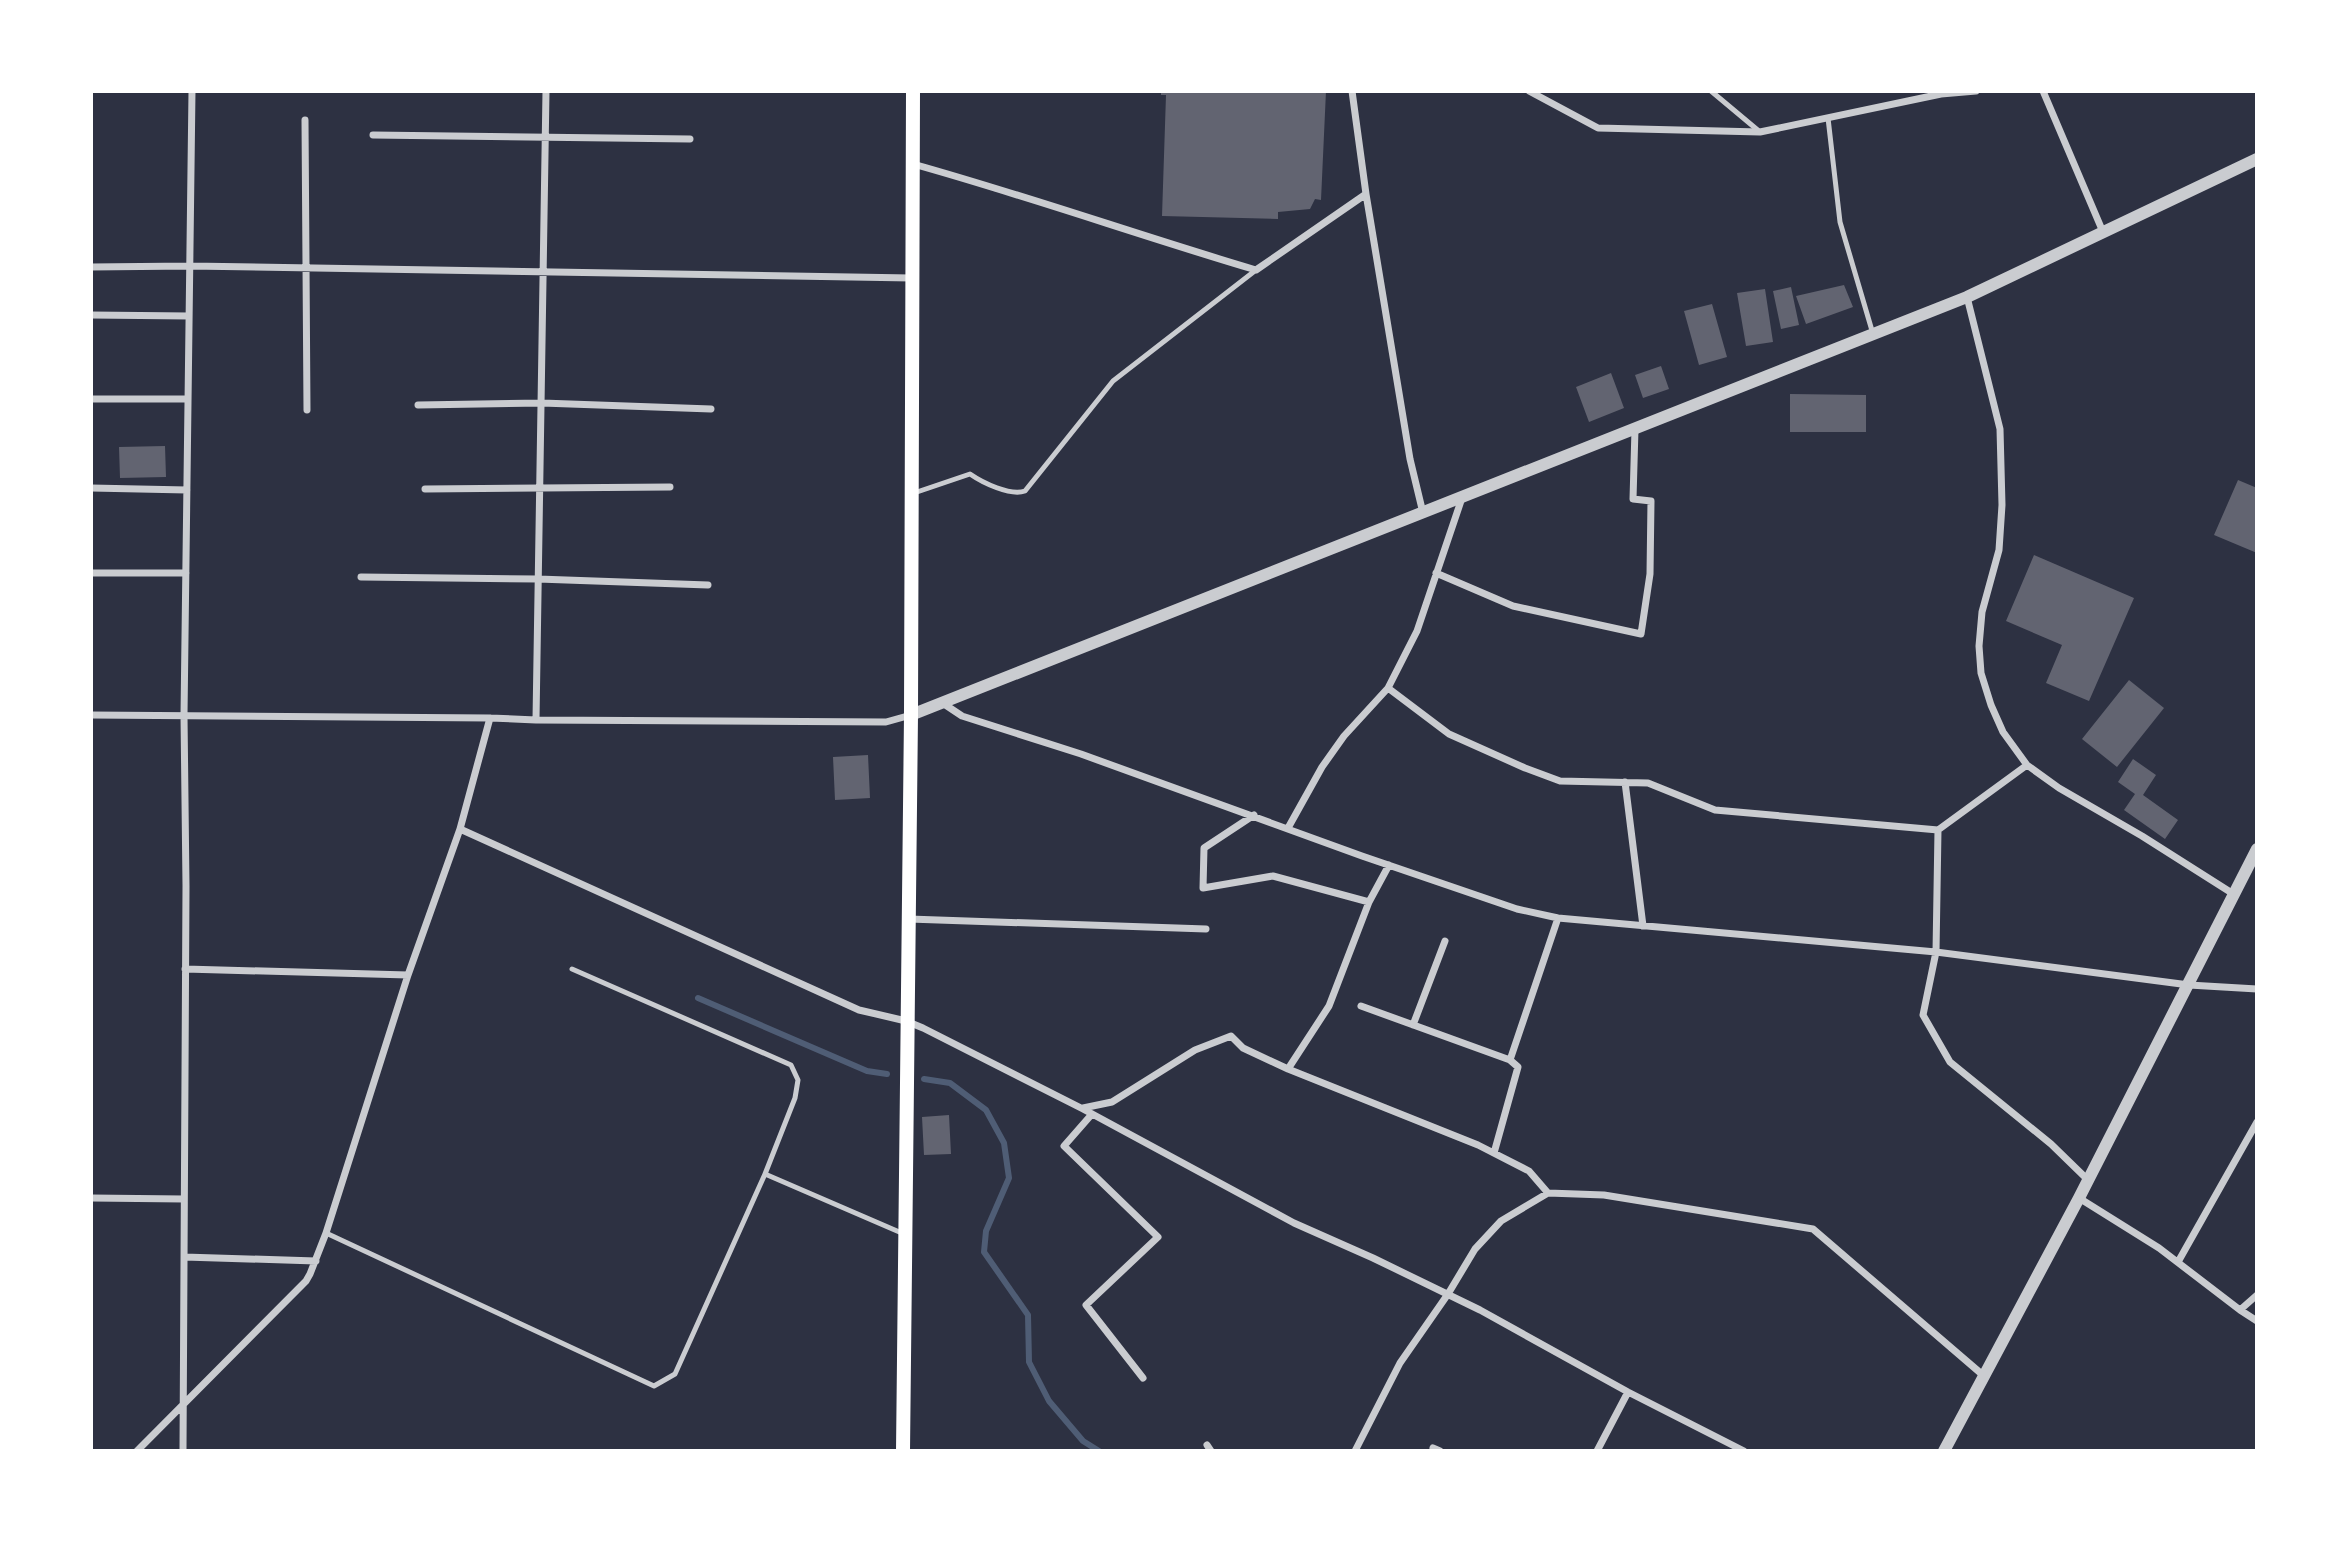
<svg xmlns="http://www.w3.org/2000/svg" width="2348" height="1542" font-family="'Roboto Condensed',sans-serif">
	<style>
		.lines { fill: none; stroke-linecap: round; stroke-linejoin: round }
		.stream { stroke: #4f5d75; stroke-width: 6 }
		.building { fill: #626471 }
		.service { stroke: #caccd0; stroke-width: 5 }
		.minor { stroke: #caccd0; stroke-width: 7 }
		.tertiary { stroke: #caccd0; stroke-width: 12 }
		.secondary { stroke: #fff; stroke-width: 14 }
	</style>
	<rect width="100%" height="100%" fill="#2d3142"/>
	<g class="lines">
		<path class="stream" d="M698,998L867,1071L887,1074
			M924,1079L950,1083L986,1110L1004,1143L1009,1178L986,1231L984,1252L1028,1315L1029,1362L1049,1401L1083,1441L1099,1451"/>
	</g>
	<path class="building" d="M1161,91H1326L1321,200L1315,199L1310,209L1278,212V219L1162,216L1166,95H1161Z
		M1844,285L1853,307L1806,324L1796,296Z
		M1791,287L1799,325L1781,329L1773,291Z
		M1765,289L1773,342L1746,346L1737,293Z
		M1712,304L1727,357L1699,365L1684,311Z
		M1661,366L1669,389L1643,398L1635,375Z
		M1611,373L1624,408L1589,422L1576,387Z
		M1790,394L1866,395V432H1790Z
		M165,446L166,477L120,478L119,447Z
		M2238,480L2257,488V553L2214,535Z
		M2034,555L2134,598L2089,701L2046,683L2062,645L2006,621Z
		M2129,680L2164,708L2117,767L2082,739Z
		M868,755L870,798L835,800L833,757Z
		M2133,759L2156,775L2143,795L2178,820L2165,839L2124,810L2135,794L2118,782Z
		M949,1115L951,1154L924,1155L922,1117Z"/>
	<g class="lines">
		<path class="service" d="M1711,91L1760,132
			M1828,118L1840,222L1873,334
			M914,493L970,474C983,483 1010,496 1025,491L1113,381L1256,270
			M572,969L791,1065L798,1080L795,1098L765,1174L904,1234
			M326,1233L654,1386L675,1374L765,1174"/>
		<path class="minor" d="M1352,91L1366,194
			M1529,91L1598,128L1760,132L1941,94L1976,91
			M2043,91L2103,232
			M305,120L307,410
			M373,135L690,139
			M913,164C1028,196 1141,236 1256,270L1366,194L1410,459L1423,513
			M91,267L190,266L911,278
			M1967,297L2000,429L2002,505L1999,550L1982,612L1979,646L1981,673L1991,705L2003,732L2027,765L2059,788L2142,836L2235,895
			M91,315L189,316
			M91,399H188
			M418,405L542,403L711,409
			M91,488L187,490
			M425,489L670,487
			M91,573H186
			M1436,573L1513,606L1641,634L1650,574L1651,501L1633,499L1635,429
			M361,577L538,579L708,585
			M1388,688L1449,734L1525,768L1560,781L1648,783L1715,810L1938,830L2027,765
			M941,702L962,716L1081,754L1362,856L1517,909L1558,918L1936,952L2189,985L2257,989
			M91,715L490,718L536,720L886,722L911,715
			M536,720L546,91
			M1625,782L1643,926
			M1254,815L1204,848L1203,888L1273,876L1369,902
			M1288,828L1322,767L1344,736L1388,688L1417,631L1462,498
			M460,829L859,1010L906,1021L923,1028L1083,1109L1294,1223L1373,1258L1480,1310L1628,1392L1744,1451
			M1938,830L1936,952L1923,1015L1950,1062L2051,1144L2088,1180
			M909,919L1206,929
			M185,969L408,975
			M1361,1006L1510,1060L1558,918
			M1413,1025L1445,941
			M1288,1069L1329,1006L1369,902L1389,865
			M1083,1108L1112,1102L1195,1050L1231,1036L1243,1048L1288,1069L1478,1145L1529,1171L1548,1193
			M1092,1114L1064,1146L1158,1237L1086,1305L1143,1378
			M1494,1153L1518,1067L1510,1060
			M91,1198L184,1199
			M2079,1198L2159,1248L2240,1310L2257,1295
			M184,1257L316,1261
			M2178,1262L2257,1122
			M2240,1310L2257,1321
			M1207,1445L1211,1451
			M1433,1448L1440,1451
			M137,1451L306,1281L310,1274L326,1233L408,975L460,829L490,718
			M183,1451L186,886L184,715L192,91
			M1355,1451L1400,1363L1448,1294L1475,1249L1501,1221L1548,1193L1604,1195L1813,1229L1984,1376
			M1597,1451L1628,1392"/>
		<path class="tertiary" d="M911,715L1967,297L2257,159
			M1944,1451L2079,1198L2257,849"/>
		<path class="secondary" d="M903,1451L911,715L913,91"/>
	</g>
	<rect width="2348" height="1542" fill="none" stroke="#ffffff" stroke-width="186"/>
</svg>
